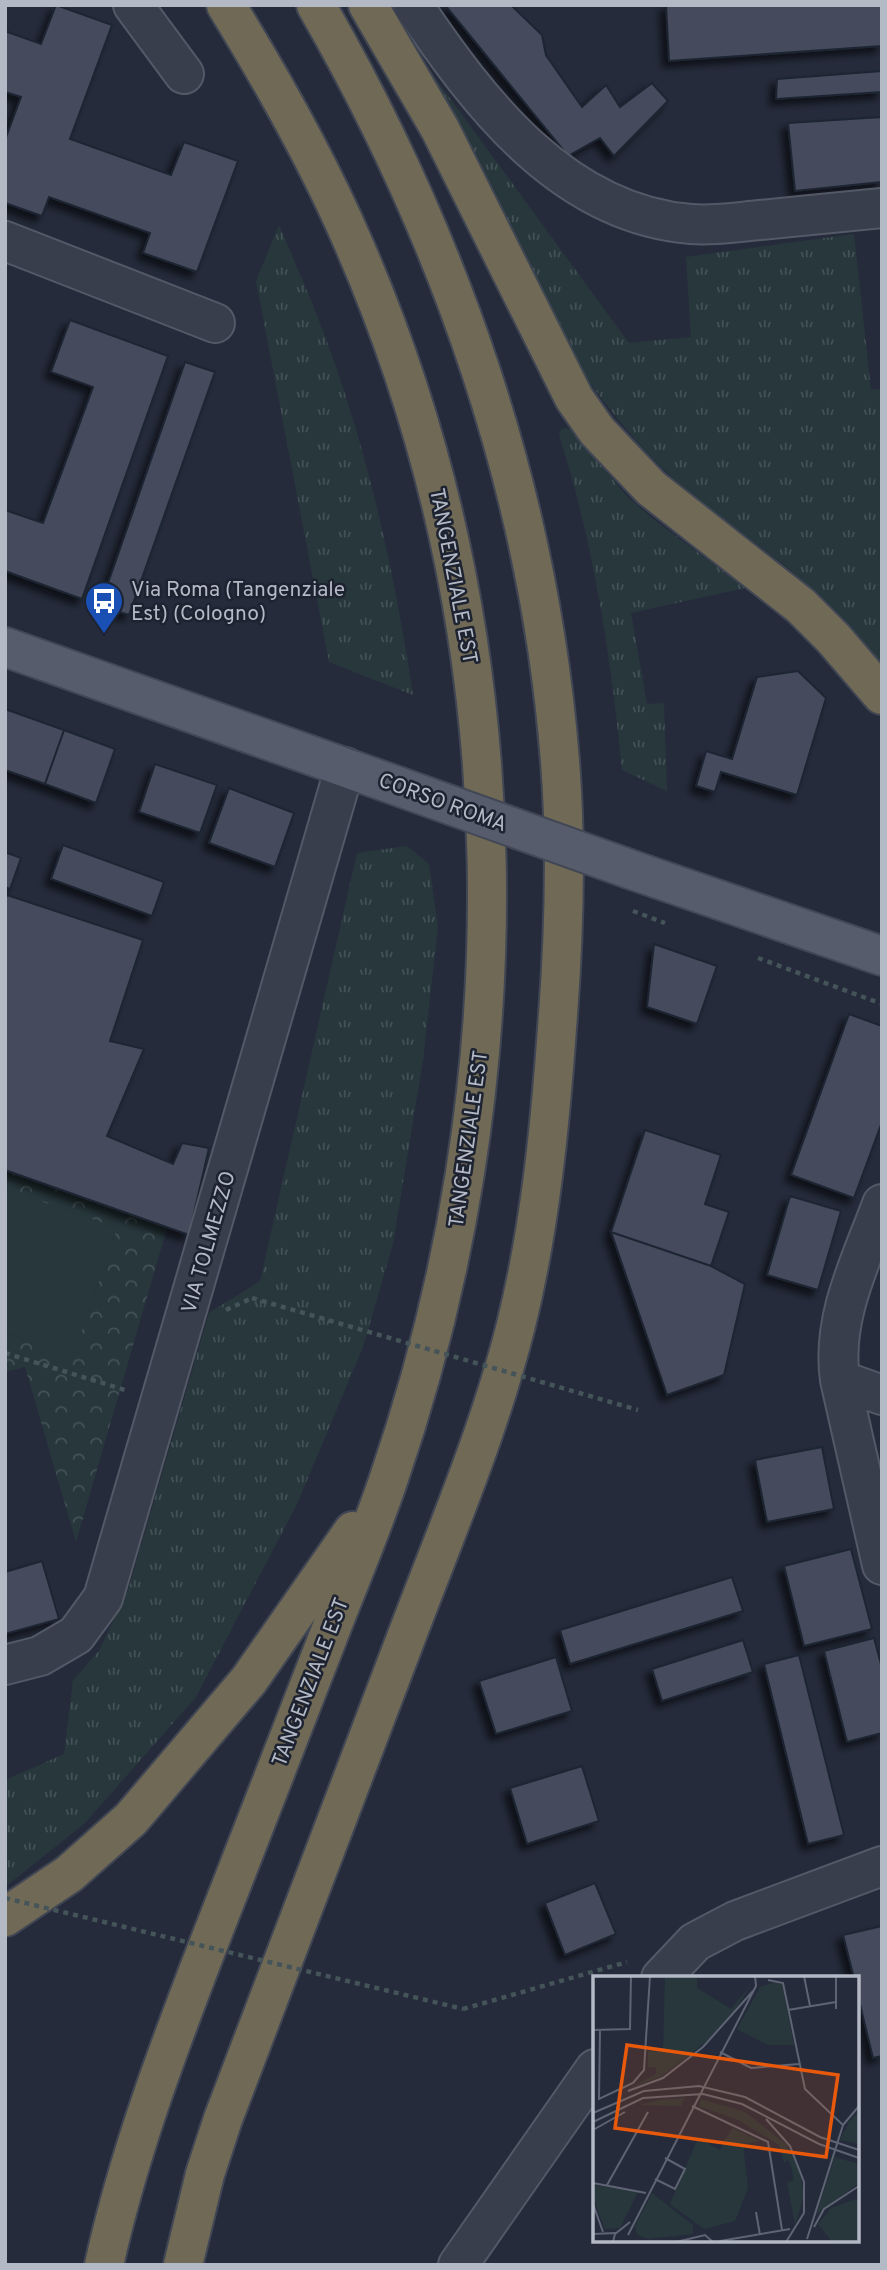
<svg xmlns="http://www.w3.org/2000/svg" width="887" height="2270" font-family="Overpass,sans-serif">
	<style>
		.grass { fill: url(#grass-tufts) }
		.park { fill: url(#park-crowns) }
		.pitch { fill: #27373c }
		.building { fill: #444b5c; stroke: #1f2532; stroke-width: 2; filter: url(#shadow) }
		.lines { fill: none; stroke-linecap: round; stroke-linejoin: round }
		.minor-casing { stroke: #535966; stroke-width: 42 }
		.major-casing { stroke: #414754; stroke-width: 42 }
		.highway-casing { stroke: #404653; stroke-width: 42 }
		.path { stroke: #445459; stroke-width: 4.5; stroke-dasharray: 5 5; stroke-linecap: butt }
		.minor { stroke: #383e4b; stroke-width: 38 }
		.major { stroke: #565c6b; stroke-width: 38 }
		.highway { stroke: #706956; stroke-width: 38 }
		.major-bridge-casing { stroke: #414754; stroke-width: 42; stroke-linecap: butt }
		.path-bridge { stroke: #445459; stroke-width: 4.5; stroke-dasharray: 5 5; stroke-linecap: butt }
		.major-bridge { stroke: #565c6b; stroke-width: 38 }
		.labels { text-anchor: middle; stroke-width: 5; stroke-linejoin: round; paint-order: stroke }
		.street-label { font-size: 21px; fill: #b4b9c6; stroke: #1d2330 }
		.poi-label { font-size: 21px; fill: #b4b9c6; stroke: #1d2330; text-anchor: start }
		.inset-road { fill: none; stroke: #5e6473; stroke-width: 2 }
		.view { fill: #e8590c; fill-opacity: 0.15; stroke: #e8590c; stroke-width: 3.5 }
		.inset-edge { fill: none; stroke: #b4b9c6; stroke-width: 3.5 }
	</style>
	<defs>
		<pattern id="grass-tufts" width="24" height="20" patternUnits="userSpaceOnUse" patternTransform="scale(1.75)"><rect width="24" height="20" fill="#27373c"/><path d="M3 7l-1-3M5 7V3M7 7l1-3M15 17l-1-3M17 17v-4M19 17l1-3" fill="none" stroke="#445257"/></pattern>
		<pattern id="park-crowns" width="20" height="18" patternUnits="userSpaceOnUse" patternTransform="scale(1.75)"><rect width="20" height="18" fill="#27373c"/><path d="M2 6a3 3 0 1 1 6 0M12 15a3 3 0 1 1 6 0" fill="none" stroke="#445257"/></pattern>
		<filter id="shadow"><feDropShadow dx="-6" dy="6" stdDeviation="3.5" flood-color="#0009"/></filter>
	</defs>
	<rect width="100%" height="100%" fill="#252b3b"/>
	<path class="grass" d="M430,71L629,343L691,337L686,257L854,234L871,390L882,389V664C853,630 823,598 789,569C752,539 711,512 675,480C642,450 614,416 588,380Z
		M279,225C292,256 306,287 318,318C365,438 394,568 413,695L329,662L256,281Z
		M565,428L570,429L626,495L652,518L745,588L631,613L647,704L664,703L667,791L622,770C611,657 594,544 559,435L560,430Z
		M407,846L429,864L438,927L423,1060L393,1244L363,1347L297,1504L196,1697L85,1823L5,1887V1780L64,1754L73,1680L99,1651L129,1587L209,1313L260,1281L357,853Z"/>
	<path class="park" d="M5,1170L167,1228L76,1542L25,1367L5,1372V1332L73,1355L117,1228L5,1189Z"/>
	<path class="pitch" d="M5,1189L117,1228L73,1356L5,1332Z"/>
	<path class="building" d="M56,5L112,25L70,139L171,175L184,142L238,161L197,272L143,253L150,233L49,197L42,216L5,203V140L21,97L5,92V31L41,44Z
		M445,5H511L542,35L546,55L582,107L606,85L620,107L652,83L668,101L614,156L600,138L568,156Z
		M666,5H882V46L669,61Z
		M882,71V92L776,99L777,79Z
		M882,117V182L795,191L788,123Z
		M70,320L168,356L82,599L5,571V510L43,523L93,387L51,372Z
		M185,362L215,372L129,615L100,606Z
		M798,671L826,698L797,795L721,772L715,792L696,786L706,751L732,759L757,677Z
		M5,709L64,730L45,784L5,770Z
		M64,730L115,749L96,803L45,784Z
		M155,764L217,785L200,833L139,812Z
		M229,788L294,813L275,867L209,843Z
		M63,845L164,882L152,916L51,879Z
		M5,852L21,858L10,889L5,887Z
		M7,895L143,940L110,1041L144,1049L107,1136L173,1164L182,1143L209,1148L189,1235L5,1170V900Z
		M654,944L717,966L697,1024L647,1007Z
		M849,1014L882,1026V1122L854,1198L791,1175Z
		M645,1130L721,1155L705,1204L729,1212L711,1266L611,1232Z
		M790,1196L841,1211L818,1290L767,1275Z
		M611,1232L711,1266L745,1284L724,1375L667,1395Z
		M822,1447L834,1509L767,1522L755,1460Z
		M851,1549L872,1629L804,1646L784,1566Z
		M42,1561L59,1619L5,1634V1572Z
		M732,1577L743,1611L570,1664L560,1630Z
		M874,1638L882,1668V1733L847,1742L824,1651Z
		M743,1640L753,1672L662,1701L652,1669Z
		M799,1655L844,1835L808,1844L764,1664Z
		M556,1657L572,1711L496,1734L479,1681Z
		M582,1766L599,1821L527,1844L510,1788Z
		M595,1883L616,1934L565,1955L545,1903Z
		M882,1926V2056L873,2058L857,1992V1978H854L843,1935Z"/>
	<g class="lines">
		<defs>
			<path id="minor" d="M133,5L184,74
				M413,5C479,103 563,214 691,224C714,226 738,222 760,220C801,216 841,212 882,208
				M5,241L215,323
				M882,1204C861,1261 831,1318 840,1380L882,1565
				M840,1380L882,1395
				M5,1665L40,1656L76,1635L103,1598L345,767
				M661,1978L695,1942L735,1921L882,1866
				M458,2265L595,2069"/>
			<path id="major" d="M5,647L386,782
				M635,871L882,956"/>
			<path id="highway" d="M368,5L440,129L574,398L597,431L651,488L801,606L833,638L882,695
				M5,1917L69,1874L131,1819L249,1680L353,1531
				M104,2265C128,2156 167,2052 207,1948C248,1844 288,1740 328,1637C348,1585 370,1534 388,1481C526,1080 524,638 355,247C319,163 274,83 226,5
				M183,2265L205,2174L223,2119C285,1956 347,1793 409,1630C447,1530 490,1429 516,1325C540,1228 550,1127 557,1028C564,940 567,850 560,761C539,493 450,238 316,5"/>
		</defs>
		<use href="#minor" class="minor-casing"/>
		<use href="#major" class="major-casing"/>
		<use href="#highway" class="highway-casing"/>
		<path class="path" d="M758,958L882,1004
			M226,1310L252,1298
			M5,1353L125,1390
			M463,2009L627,1962"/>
		<use href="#minor" class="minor"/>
		<use href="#major" class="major"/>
		<use href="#highway" class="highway"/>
		<defs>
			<path id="major-bridge" d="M386,782L635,871"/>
		</defs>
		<use href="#major-bridge" class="major-bridge-casing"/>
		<path class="path-bridge" d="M633,911L665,923
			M252,1298L638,1410
			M5,1898L463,2009"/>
		<use href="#major-bridge" class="major-bridge"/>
	</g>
	<defs>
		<symbol id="bus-pin" viewBox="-11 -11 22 30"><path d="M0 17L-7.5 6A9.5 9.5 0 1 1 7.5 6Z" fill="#1a4fb4" stroke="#1d2330"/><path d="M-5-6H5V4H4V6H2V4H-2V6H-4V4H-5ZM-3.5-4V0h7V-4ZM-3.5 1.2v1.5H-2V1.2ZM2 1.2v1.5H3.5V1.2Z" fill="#fff"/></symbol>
	</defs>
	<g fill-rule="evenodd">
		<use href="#bus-pin" x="82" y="579" width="44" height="60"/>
	</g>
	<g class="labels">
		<g class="street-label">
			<text transform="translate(454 576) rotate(79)" y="7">TANGENZIALE EST</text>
			<text transform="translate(443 802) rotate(20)" y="7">CORSO ROMA</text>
			<text transform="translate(468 1139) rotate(-82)" y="7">TANGENZIALE EST</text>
			<text transform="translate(208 1242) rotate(-74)" y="7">VIA TOLMEZZO</text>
			<text transform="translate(310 1682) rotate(-69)" y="7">TANGENZIALE EST</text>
		</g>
		<g class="poi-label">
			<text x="131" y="596">Via Roma (Tangenziale<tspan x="131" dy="24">Est) (Cologno)</tspan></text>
		</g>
	</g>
	<g transform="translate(593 1976)">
		<rect width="266" height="266" fill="#252b3b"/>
		<path d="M72,0H104V12L138,33L160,6L141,35L113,66L69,100L35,113L63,98V92L55,91V75L70,76ZM182,6L189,8L201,69H175L144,53L167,11ZM92,122L88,130L47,129L66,124ZM108,123L152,136L193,168L206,190L211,220L202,249L194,206L200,205L199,192L195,184L191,187L186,169L145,144L106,130ZM266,135V168L247,164L256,146ZM242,181L266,188V207L223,239ZM59,217L100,249V258L55,263L44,259L42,250ZM266,222V266H239L225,248L238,232Z" fill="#27373c"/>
		<path d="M139,152L167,165L150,168L155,212L142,245L111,253L77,228L105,162L127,174ZM0,209L45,216L27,252L12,253L0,222Z" fill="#27373c"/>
		<path d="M130 169a9 9 0 1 1 18 0a9 9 0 1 1-18 0Z" fill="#27373c"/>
		<path class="inset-road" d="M211,0L217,30M175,4L190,7L212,113L250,149L214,263M243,33V0M195,34L243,26M0,54L37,53L38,0M7,54L6,123L40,107L51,94L57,0M127,76L158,92L206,88M35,115L70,102L110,71L160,15M99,130L175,166L189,254M0,137L51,115L106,110L152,121L227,161L266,174M173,143L197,170L211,206V237L193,266M0,146L50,122L110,118L149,128L226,168L266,182M250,149L266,130M0,154L32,136M62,203L82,213L92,193L72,182M0,207L53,217M14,209L55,136M0,228L10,256M163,236L167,259M221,251L231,233L266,210M0,258L23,257M35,259L163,10L162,0M127,265L197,253M20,266L22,258L37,246M83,266L112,259L120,266"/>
		<path class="view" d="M34,69L245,99L233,181L22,152Z"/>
		<rect width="266" height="266" class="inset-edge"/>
	</g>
	<rect width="887" height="2270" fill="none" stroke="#b4b9c6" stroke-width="14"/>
</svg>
